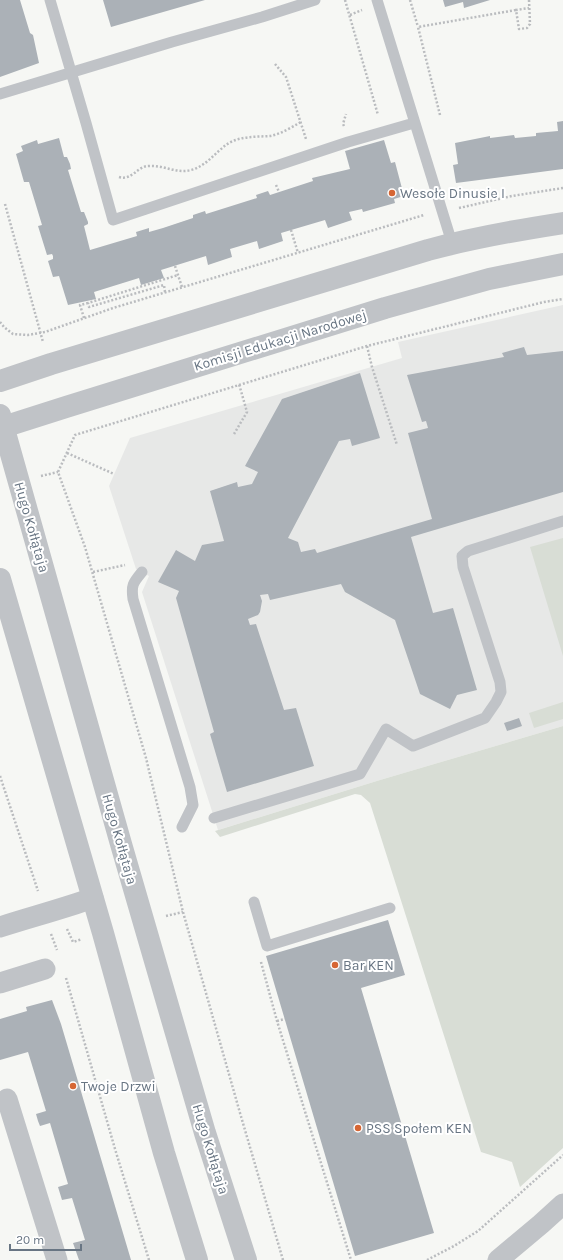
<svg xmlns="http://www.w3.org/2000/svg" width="563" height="1260" font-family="Karla,sans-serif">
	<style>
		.built { fill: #e7e8e7 }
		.green { fill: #d8ddd5 }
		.building { fill: #abb1b7 }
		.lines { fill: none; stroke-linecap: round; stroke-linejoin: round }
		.path { stroke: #babcbf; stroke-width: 2.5; stroke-dasharray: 2 2; stroke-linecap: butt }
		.service { stroke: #c0c3c7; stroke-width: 11 }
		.minor { stroke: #c0c3c7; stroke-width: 21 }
		.tertiary { stroke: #c0c3c7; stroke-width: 22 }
		.poi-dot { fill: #d66634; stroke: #fff; stroke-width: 1.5 }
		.labels { text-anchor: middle; stroke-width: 4; stroke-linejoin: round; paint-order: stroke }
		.poi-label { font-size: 14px; fill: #687583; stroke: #fff; text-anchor: start }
		.street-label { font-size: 14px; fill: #687583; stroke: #fff }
	</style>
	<rect width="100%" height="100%" fill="#f6f7f4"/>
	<path class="built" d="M563,305V726L380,780L218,830L142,592L149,576L136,569L109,486L130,438L402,358L398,342Z"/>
	<path class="green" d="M563,538V656L530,547Z
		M563,702V719L534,728L529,713Z
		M563,726V1148L520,1187L512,1162L481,1152L370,803L361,795L355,794L220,837L215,831L380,780Z"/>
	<path class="building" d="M0,0H20L30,33L33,35L39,63L0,77Z
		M103,0H205L111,27Z
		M443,0H490L464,8L463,2L445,7Z
		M563,121V169L456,183L453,165L458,164L455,143L490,136V138L514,135L515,138L536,136V133L558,131L557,122Z
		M59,138L64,157H67L70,164L71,169L68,170L81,212H84L88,222V224L84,226L90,250L137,236L136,232L149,228V232L163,228L193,218V215L205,211L206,214L257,198L256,195L268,191L270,195L313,181L312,178L350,169L345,151L384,140L391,163L395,162L404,196L394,199L395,203L363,212L362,209L349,212L352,220L328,228L325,220L281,233L283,241L259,249L257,241L230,249L232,257L208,265L206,256L161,270L164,278L141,285L139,278L94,292L96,299L68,305L59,276L53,277L48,261L53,259V256L52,254L47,255L38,226L42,225L29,182H24L16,154L23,151L21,146L37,140L38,144Z
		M524,347L527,355L563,351V492L411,537L433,613L453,608L477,690L457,695L450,709L420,694L395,620L345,592L341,584L270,600L268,594L260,595L262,601L260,612L258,615L248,619L250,625L256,624L284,710L296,708L314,766L227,792L210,734L214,732L176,598L179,591L158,582L176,550L195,561L202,545L224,541L210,491L237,482L238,487L252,484L258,472L245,466L282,399L360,373L380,438L352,446L350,439L339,441L288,538L298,542L301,552L315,549L317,553L432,519L408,433L428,428L426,421L422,422L407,375L504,357L502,353Z
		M519,718L522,726L507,731L504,723Z
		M388,920L405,975L361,988L434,1233L355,1256L266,956Z
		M52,1000L61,1024L131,1260H79L73,1243L85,1240L72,1198L62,1200L58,1187L68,1184L50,1123L40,1126L38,1121L36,1114L46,1111L28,1052L0,1060V1019L27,1011L26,1007Z"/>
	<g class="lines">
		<path class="path" d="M345,0L378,115
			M410,0L418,27
			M529,0L530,24L527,28L519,29L516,10L529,8
			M350,15L362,10
			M275,64L286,77L306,139
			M440,115L418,27L516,10
			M344,126L343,124L346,114
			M119,177C132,181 137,166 149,166C164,165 177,174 191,170C207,166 216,151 229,143C241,136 256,137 270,136C281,134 292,127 301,122
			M276,185L279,192
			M5,204L43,342
			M459,208L512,196L563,188
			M291,230L298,253
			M175,266L182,287
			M165,292L164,285L89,307L88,303L178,275
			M84,318L80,305L88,303
			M0,322L4,327L13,334L28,335L45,332L113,308L424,215
			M367,346L372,367L397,445
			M234,434L247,412L239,384
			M67,453L114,474
			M41,476L58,472
			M93,572L125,565
			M0,776L38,891
			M166,916L183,912
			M67,929L73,942L82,939
			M51,934L57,950
			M261,962L277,1021L351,1260
			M66,978L115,1149L149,1260
			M277,1021L285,1019
			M283,1260L240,1113L183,912L146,758L85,547L58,472L75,435L367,346L544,302L563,299
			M427,1260L454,1246L478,1231L563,1155"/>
		<path class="service" d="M50,0L86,123L113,220L348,142L414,123
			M377,0L452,243
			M0,94L172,42L262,17L315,0
			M142,572C133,583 131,585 133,599L190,787L193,805L182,827
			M214,818L360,774L386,729L413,746L485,718L496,702L501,692L500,682L463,567L462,556L468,551L563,521
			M254,902L267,946L390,908"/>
		<path class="minor" d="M0,927C31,917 62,909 93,898
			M0,983L45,969
			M7,1099L57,1260
			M498,1260L541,1224L563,1204"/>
		<path class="tertiary" d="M0,381L51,364L428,250C472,238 518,230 563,223
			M0,415L121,844L205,1133L246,1260
			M0,428L66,407L385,308L489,279L563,264
			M0,579L103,933L164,1153L197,1260"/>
	</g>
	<g class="poi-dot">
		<circle cx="392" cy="193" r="4"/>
		<circle cx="335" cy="965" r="4"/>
		<circle cx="73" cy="1086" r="4"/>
		<circle cx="358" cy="1128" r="4"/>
	</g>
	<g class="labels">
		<g class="poi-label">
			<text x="400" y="198">Wesołe Dinusie I</text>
			<text x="343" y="970">Bar KEN</text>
			<text x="81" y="1091">Twoje Drzwi</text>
			<text x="366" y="1133">PSS Społem KEN</text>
		</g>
		<g class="street-label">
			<text transform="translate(280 340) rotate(-17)" y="5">Komisji Edukacji Narodowej</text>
			<text transform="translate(32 527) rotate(74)" y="5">Hugo Kołłątaja</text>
			<text transform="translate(120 839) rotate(74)" y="5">Hugo Kołłątaja</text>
			<text transform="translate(211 1149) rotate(73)" y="5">Hugo Kołłątaja</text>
		</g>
	</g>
	<path d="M10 1244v6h71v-6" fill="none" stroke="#687583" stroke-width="2"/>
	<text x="16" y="1244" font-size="12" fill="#687583" stroke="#ffffff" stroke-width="3" paint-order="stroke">20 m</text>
</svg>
